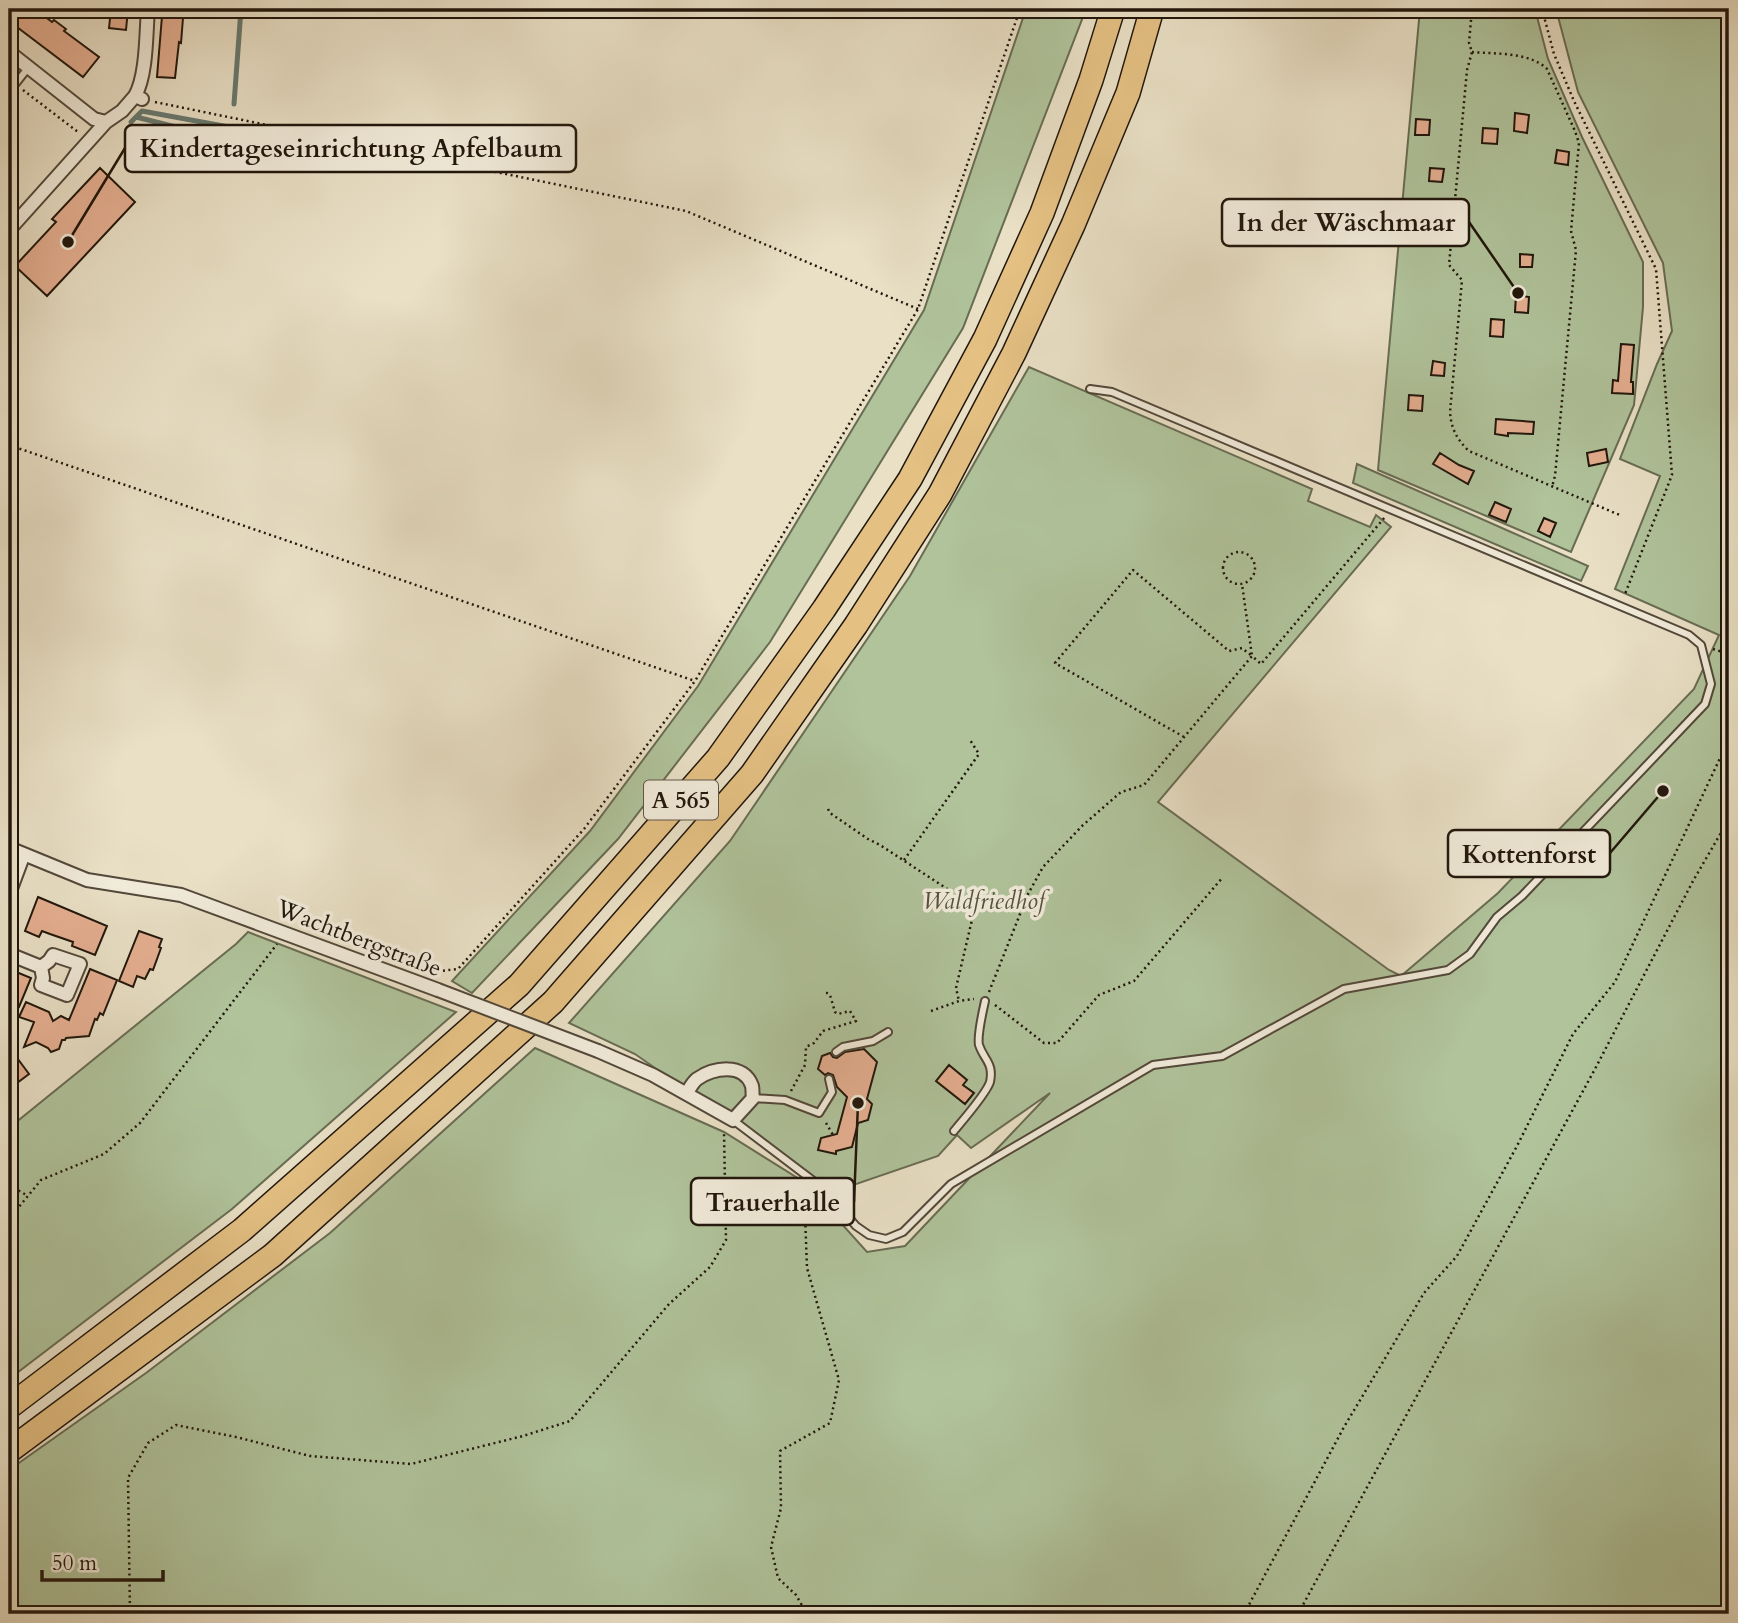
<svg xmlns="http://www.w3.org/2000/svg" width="1738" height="1623" font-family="Cardo,serif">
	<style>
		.green { fill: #b0c39b; stroke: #686c54; stroke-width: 2 }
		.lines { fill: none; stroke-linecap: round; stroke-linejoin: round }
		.stream { stroke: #687a70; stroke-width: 5 }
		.building { fill: #e5af91; stroke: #21160c; stroke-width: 2 }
		.lane-casing { stroke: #53483a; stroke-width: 10 }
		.street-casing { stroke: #53483a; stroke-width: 16 }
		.highway-casing { stroke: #21160c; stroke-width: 26 }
		.path { stroke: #21160c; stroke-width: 2.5; stroke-dasharray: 2 3.5; stroke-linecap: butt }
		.lane { stroke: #f1ebda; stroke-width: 6 }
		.street { stroke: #f1ebda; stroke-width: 12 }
		.highway { stroke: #e4c083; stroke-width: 23 }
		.street-bridge-casing { stroke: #53483a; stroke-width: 16; stroke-linecap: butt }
		.street-bridge { stroke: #f1ebda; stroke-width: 12 }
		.labels { text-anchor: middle; stroke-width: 7; stroke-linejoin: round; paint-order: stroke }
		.shield { fill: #f1ebda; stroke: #5f564a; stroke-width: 2 }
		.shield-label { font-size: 23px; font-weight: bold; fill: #21160c }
		.park-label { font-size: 24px; font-style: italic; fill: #53533e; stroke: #f1ebda }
		.street-label { font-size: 24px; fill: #21160c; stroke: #f1ebda }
		.leader { fill: none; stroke: #21160c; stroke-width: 2.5 }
		.callout-dot { fill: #21160c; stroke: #f1ebda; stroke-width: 2.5 }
		.callout { fill: #f1ebda; stroke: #21160c; stroke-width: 2.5 }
		.callout-label { font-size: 26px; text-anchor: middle; font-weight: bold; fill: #21160c }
	</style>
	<rect width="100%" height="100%" fill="#e9e0c6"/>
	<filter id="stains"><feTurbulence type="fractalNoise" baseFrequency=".00286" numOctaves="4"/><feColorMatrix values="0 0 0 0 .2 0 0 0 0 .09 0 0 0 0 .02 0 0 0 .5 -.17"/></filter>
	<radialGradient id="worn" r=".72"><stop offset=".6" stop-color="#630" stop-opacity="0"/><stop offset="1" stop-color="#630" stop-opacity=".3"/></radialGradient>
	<path class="green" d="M1026,9H1086L963,328L770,642L618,839L472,993L452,981L590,831L698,686L924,310Z
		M1420,9H1535L1548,59L1582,137L1643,262V307L1634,405L1571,552L1378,470Z
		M1556,9H1729V1614H9V1470L146,1373L330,1233L535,1048L724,1132L804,1182L867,1252L905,1246L1050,1093L971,1148L957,1135L938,1156L833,1192L635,1054L569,1023L730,841L910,576L1029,367L1312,489L1308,501L1370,527L1376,515L1391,527L1158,802L1389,970L1401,976L1498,893L1694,689L1719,635L1615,589L1660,476L1620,459L1657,364L1672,331L1663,263L1578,92Z
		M1357,464L1588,566L1581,581L1353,483Z
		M248,932L456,1012L232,1209L9,1379V1128L236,944Z"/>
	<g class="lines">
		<path class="stream" d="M234,104L241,9
			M131,122L142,111L229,127L224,139L136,117"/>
	</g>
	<path class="building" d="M9,9H35L52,22L54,20L66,29L64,31L99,57L83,77L9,21Z
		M111,9H128L126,30L109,28Z
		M162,16L183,18L181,43L179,42L175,78L157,77Z
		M1515,113L1529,115L1527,133L1514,131Z
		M1416,119L1430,120L1429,135H1415Z
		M1483,128L1498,129L1497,144L1482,143Z
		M1557,150L1569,152L1568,165L1555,163Z
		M100,168L135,202L47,296L15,266L56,222L52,219Z
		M1430,168L1444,169L1442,182L1429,181Z
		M1520,254L1533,255L1532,267H1520Z
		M1516,295L1529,297L1528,313L1515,312Z
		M1491,319L1504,320L1503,337L1490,336Z
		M1621,344L1634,345L1631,382H1633V394L1612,393L1613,380L1618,381Z
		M1433,361L1445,363L1444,376L1431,375Z
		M1409,395L1423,396L1422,411L1408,410Z
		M1496,419L1534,422L1533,434L1508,433V436L1495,434Z
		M1606,449L1608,462L1589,466L1587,453Z
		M1440,453L1459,465L1474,471L1468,484L1433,464Z
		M1495,502L1511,509L1506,522L1489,515Z
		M1544,518L1556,523L1550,537L1538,531Z
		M38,897L107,926L95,955L72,946L73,942L50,934L42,931L39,937L25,931Z
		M139,931L162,939L159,947L161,948L153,970L150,969L145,979L137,976L133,987L119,981Z
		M9,969L31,978L19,1007L9,1003Z
		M90,969L117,980L103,1015L100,1013L97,1020L95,1019L89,1036L66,1038L65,1040H62L59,1049L51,1052L48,1048L36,1042L24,1047L34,1022L19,1017L26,1002L49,1012L53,1021L61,1016L69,1020Z
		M9,1047L29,1074L9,1089Z
		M864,1049L877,1062L867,1099L872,1104L868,1120L858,1123L852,1147L836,1151V1154L818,1150L821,1138L837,1134L847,1097L837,1087L833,1075L828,1073L825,1075L818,1069L822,1056L830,1053L833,1057L837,1058L845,1052Z
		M949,1065L967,1080L963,1085L974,1093L965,1104L936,1081Z"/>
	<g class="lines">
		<defs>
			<path id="lane" d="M9,92L28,68
				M836,1052L843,1047L873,1041L888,1032
				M753,1098L785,1100L819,1113L832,1092L829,1079
				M733,1120L824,1189L856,1226L869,1235L886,1239L903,1232L951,1184L1153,1065L1222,1056L1344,989L1448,970L1470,954L1497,917L1522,896L1705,704L1711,684L1701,645L1689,635L1112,392L1090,389
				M954,1131C963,1120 986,1094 990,1082C994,1063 984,1060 979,1045C977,1036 983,1010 985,1001"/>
			<path id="street" d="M9,52L94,119L106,122
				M142,99L135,96C147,75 146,33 148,9
				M9,230L106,122L122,111L135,96
				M9,848L87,880L181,895L438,990
				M9,894L24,854
				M9,954L41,967L43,978L41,985L67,995L80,964L53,955L49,961L41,967
				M598,1051L653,1075L733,1120L753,1098C752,1094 753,1090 752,1086C744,1062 713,1068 697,1079C692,1083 690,1088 687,1093"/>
			<path id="highway" d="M9,1407L242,1230L519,985L718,758L824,609L910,479L985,339L1042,213L1091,80L1113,9
				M9,1451L273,1255L553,1002L752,774L856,625L940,494L1014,353L1073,225L1128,93L1152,9"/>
		</defs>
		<use href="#lane" class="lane-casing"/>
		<use href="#street" class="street-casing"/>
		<use href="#highway" class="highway-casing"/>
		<path class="path" d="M1472,9L1469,43L1472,52L1467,70L1449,265L1462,280L1450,412C1451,428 1457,440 1469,451L1622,516
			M1542,9L1554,54L1574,101L1656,269L1672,475L1625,594
			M1472,52C1495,54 1530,52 1547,69L1575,131L1579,143L1571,231L1576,250L1555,476L1552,487
			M23,90L78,132
			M155,102L686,211L918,309
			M9,445L695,681
			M1223 568a16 16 0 1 1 32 0a16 16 0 1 1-32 0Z
			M1713,649L1729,654
			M1184,737L1055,663L1133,570L1229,651L1242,648L1252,656L1242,584
			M828,809L830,813L868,839L880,845L975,907L956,988L959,1001
			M904,860L979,754L970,740
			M975,907L1028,894
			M432,972L458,969L584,829L695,681L918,309L1020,9
			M989,992L1028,894L1043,867L1082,826L1121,792L1144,785L1252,656L1261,664L1385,517
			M995,1005L1044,1043H1057L1099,995L1134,981L1223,877
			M931,1011L959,1001L974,999
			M791,1091L805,1065L806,1047L814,1043L823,1031L856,1021L850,1011L838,1014L835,1012L830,995L827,993H823
			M826,1123L833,1135
			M9,1185L28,1196
			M804,1187L807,1268L839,1380L830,1423L780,1451L781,1508L771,1547L778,1578L796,1595L807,1614
			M9,1219L41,1180L104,1154L140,1123L277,944
			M130,1614L128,1478L148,1443L176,1425L236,1437L310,1456L411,1464L523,1436L570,1421L669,1304L710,1267L726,1240L724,1132
			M1244,1614L1344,1427L1424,1293L1457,1256L1517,1146L1573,1034L1615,982L1729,739
			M1298,1614L1595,1069L1693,881L1729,819"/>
		<use href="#lane" class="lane"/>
		<use href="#street" class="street"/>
		<use href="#highway" class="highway"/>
		<defs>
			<path id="street-bridge" d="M438,990L598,1051"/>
		</defs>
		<use href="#street-bridge" class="street-bridge-casing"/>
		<use href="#street-bridge" class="street-bridge"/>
	</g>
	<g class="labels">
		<rect class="shield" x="644" y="780.5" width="74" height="39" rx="5"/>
		<g class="shield-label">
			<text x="681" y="808">A 565</text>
		</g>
		<g class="park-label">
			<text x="984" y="909">Waldfriedhof</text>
		</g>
		<g class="street-label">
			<text transform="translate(359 938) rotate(21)" y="8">Wachtbergstraße</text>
		</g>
	</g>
	<path class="leader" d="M68 242L125 148M1518 293L1469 222M1663 791L1610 853M858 1103L854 1202"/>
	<g class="callout-dot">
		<circle cx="68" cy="242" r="7"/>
		<circle cx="1518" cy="293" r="7"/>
		<circle cx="1663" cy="791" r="7"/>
		<circle cx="858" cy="1103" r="7"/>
	</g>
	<g class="callout">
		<rect x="125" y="125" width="451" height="47" rx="7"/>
		<rect x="1222" y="199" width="247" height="47" rx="7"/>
		<rect x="1448" y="830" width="162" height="47" rx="7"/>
		<rect x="691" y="1178" width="163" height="47" rx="7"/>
	</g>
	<g class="callout-label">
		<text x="351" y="157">Kindertageseinrichtung Apfelbaum</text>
		<text x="1346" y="231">In der Wäschmaar</text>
		<text x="1529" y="863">Kottenforst</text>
		<text x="773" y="1211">Trauerhalle</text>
	</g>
	<rect width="1738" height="1623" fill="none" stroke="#e9e0c6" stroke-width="35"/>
	<rect x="10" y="10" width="1717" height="1602" fill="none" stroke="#21160c" stroke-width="3.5"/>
	<rect x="18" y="18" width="1703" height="1588" fill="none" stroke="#21160c" stroke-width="2"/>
	<path d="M42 1570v10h121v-10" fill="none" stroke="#21160c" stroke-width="3.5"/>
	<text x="52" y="1570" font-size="21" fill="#21160c" stroke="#f1ebda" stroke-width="5" paint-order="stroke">50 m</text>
	<rect width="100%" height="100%" filter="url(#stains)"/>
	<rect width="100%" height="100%" fill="url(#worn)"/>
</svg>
